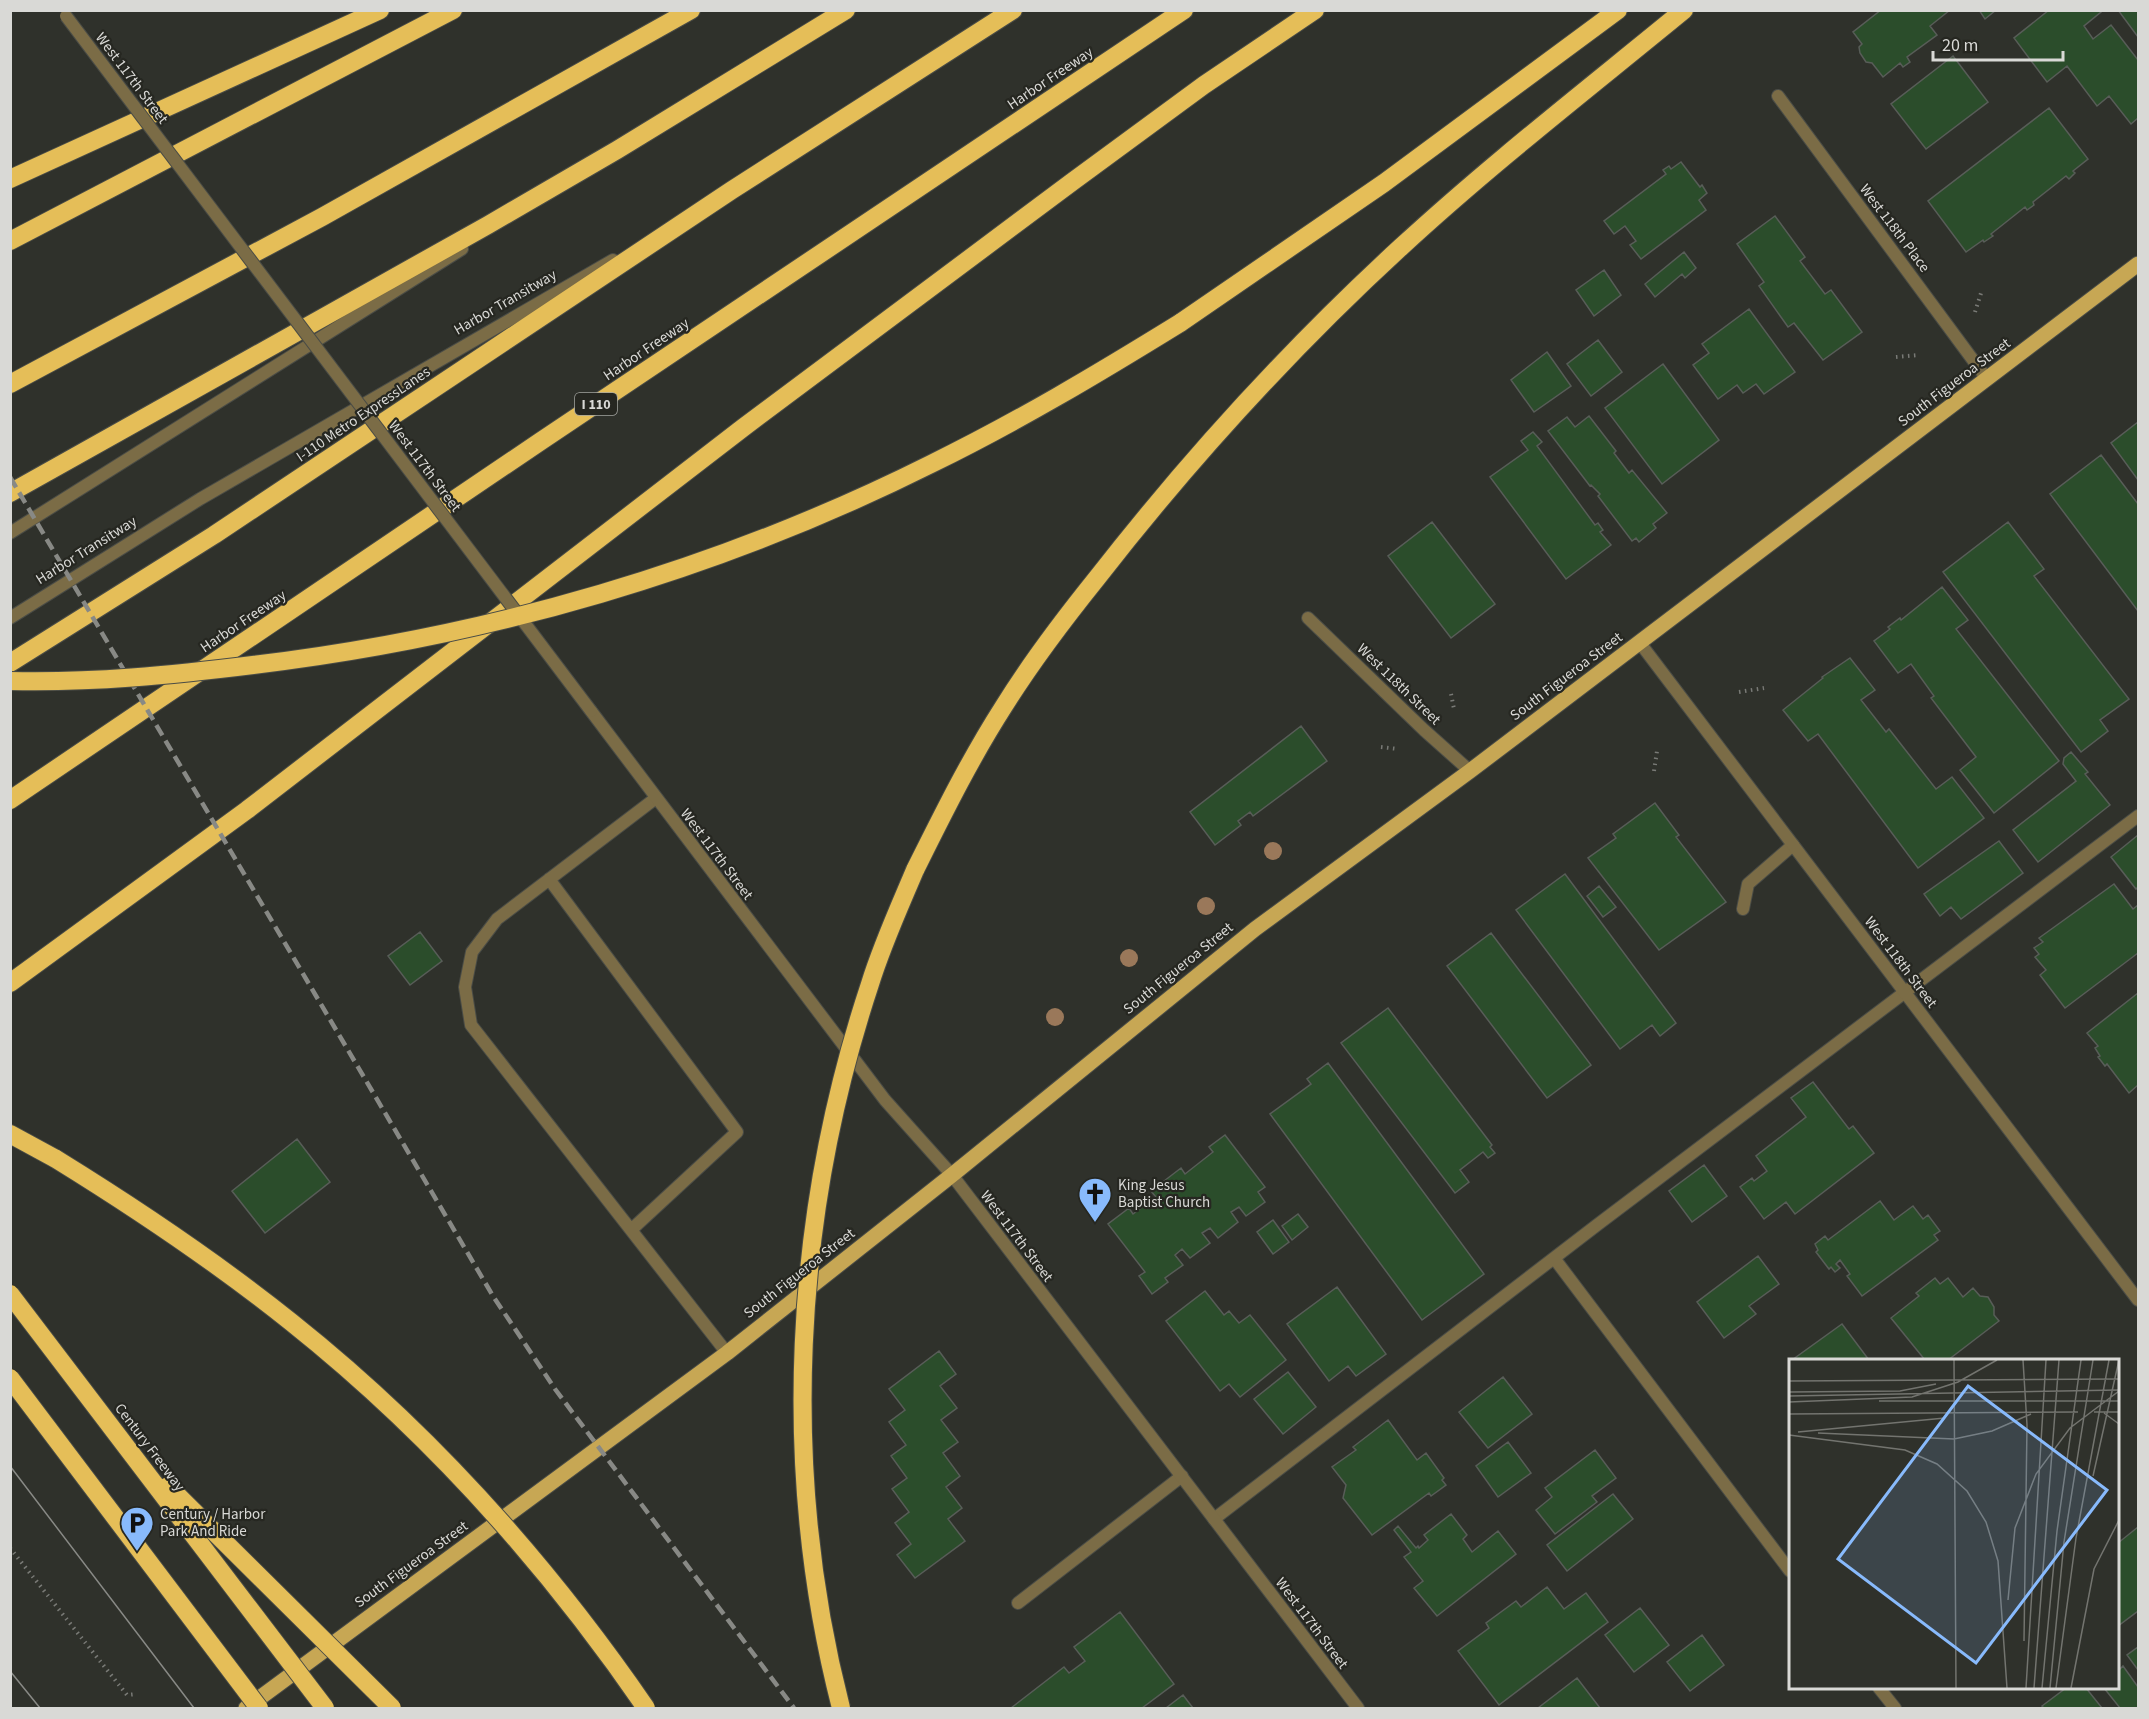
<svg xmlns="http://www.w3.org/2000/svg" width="2149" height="1719" font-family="'Source Sans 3',sans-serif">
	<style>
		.building { fill: #2b4d2b; stroke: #585d58; stroke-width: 1.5 }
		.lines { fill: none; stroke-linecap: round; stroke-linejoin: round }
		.service-casing { stroke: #4a4c46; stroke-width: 14 }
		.minor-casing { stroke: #4a4c46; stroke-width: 14 }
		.tertiary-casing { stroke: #4a4c46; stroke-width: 14 }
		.primary-casing { stroke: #4a4c46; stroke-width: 17 }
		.motorway-casing { stroke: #4a4c46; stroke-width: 20 }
		.path { stroke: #797a76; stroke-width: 4; stroke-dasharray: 1.5 4.5; stroke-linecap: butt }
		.service { stroke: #7b6c46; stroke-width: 12 }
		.minor { stroke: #7b6c46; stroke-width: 12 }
		.tertiary { stroke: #7b6c46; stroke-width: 12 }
		.primary { stroke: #c7a754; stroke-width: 15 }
		.motorway { stroke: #e5be58; stroke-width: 18 }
		.tram { stroke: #888985; stroke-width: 1.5 }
		.rail { stroke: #888985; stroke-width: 4.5; stroke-dasharray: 12 6; stroke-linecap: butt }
		.minor-bridge-casing { stroke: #4a4c46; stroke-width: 14; stroke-linecap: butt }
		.motorway-bridge-casing { stroke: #4a4c46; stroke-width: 20; stroke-linecap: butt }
		.minor-bridge { stroke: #7b6c46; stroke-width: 12 }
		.motorway-bridge { stroke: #e5be58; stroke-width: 18 }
		.tree { fill: #9a785a }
		.labels { text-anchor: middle; stroke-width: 4.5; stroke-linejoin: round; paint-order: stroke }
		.shield { fill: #262721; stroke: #a3a4a0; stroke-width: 1.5 }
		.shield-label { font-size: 14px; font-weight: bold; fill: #d9d9d6 }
		.street-label { font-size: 15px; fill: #d9d9d6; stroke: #262721 }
		.poi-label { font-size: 15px; fill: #d9d9d6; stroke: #262721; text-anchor: start }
		.inset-road { fill: none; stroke: #73746f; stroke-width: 1.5 }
		.view { fill: #88bafc; fill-opacity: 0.15; stroke: #88bafc; stroke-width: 3 }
		.inset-edge { fill: none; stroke: #d9d9d6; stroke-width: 3 }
	</style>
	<rect width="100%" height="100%" fill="#2f312b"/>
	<path class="building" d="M1881,10H1950L1930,26L1937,35L1907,57L1910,62L1903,67L1900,63L1883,77L1872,63L1866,62L1860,53L1859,47L1862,44L1853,32Z
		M1979,10H1996L1985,19Z
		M2049,10H2100L2101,12L2084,26L2093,39L2111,25L2138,60V118L2131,124L2109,96L2097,106L2067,66L2047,82L2014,38Z
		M2118,10H2138V37Z
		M1953,56L1988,102L1926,149L1891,104Z
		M2049,108L2088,159L2073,171L2075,173L2069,179L2066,176L2033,202L2034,205L2027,210L2025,207L1991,234L1993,236L1984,242L1983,240L1966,252L1928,201Z
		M1681,162L1700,187L1702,185L1707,193L1699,200L1706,210L1641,259L1630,245L1636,241L1625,226L1614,234L1604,221L1666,174L1663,170L1669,166L1671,169Z
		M1775,216L1805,257L1800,261L1825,294L1831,290L1862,332L1823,360L1794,323L1788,327L1759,286L1764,282L1737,244Z
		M1684,252L1696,268L1685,278L1682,274L1655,297L1645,284Z
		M1604,270L1621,295L1594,316L1576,290Z
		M1749,309L1795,372L1764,394L1756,384L1743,393L1737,385L1718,399L1693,365L1709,353L1702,344Z
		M1598,340L1622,372L1591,396L1567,364Z
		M1547,352L1571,386L1534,412L1511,380Z
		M1663,364L1719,440L1662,484L1605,408Z
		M1589,416L1616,451L1614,453L1629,473L1632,470L1667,513L1653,524L1656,528L1639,542L1636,538L1632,541L1598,496L1600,494L1591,485L1590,486L1548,431L1567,417L1575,427Z
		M2138,422V480L2111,443Z
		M1533,432L1542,442L1537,446L1595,525L1598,523L1603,530L1600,532L1611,545L1566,579L1490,477L1528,450L1521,441Z
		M2101,455L2138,504V611L2050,494Z
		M1432,522L1495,604L1451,638L1388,556Z
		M2008,522L2044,569L2034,576L2129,699L2100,720L2108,731L2081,752L1943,572Z
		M1942,587L1968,620L1956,629L2059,761L1994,813L1960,770L1976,757L1931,698L1934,696L1911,664L1898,673L1874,641L1890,629L1888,627L1900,618L1901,620Z
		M1850,658L1875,690L1861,700L1886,732L1889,729L1936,789L1952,777L1984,818L1918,868L1818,734L1808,741L1783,710L1823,678L1822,677Z
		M1301,726L1327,761L1253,816L1250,812L1238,821L1241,825L1215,845L1190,812Z
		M2071,752L2088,772L2085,774L2110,805L2038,862L2013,830L2076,781L2063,764L2064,758Z
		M1655,803L1679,835L1676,837L1726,902L1659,950L1588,858L1616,838L1613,834Z
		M2138,835V887L2136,889L2111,857Z
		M1999,841L2023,873L1961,919L1951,907L1940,916L1924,894Z
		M1565,874L1676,1023L1660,1036L1652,1025L1620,1049L1516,910Z
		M2114,884L2133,909L2138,905V953L2065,1008L2040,975L2046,970L2035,957L2039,954L2034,948L2043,942L2039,938Z
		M1599,886L1616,907L1603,917L1587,896Z
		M420,932L442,961L410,985L388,956Z
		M1491,933L1591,1065L1547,1098L1447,966Z
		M2138,993V1085L2129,1093L2107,1064L2105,1066L2098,1057L2100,1056L2095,1048L2098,1046L2087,1033Z
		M1388,1008L1492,1145L1490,1147L1495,1153L1488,1158L1483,1152L1460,1170L1469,1182L1455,1193L1341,1043Z
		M1328,1063L1484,1274L1422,1320L1270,1114L1311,1084L1307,1079Z
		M1813,1082L1849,1129L1853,1126L1874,1153L1795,1214L1786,1202L1764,1219L1740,1187L1752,1178L1754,1181L1767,1171L1756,1156L1806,1117L1791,1098Z
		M1225,1135L1265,1187L1258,1192L1265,1202L1246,1216L1239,1207L1231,1212L1238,1222L1218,1238L1210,1228L1202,1233L1210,1243L1190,1258L1182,1249L1175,1255L1183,1265L1165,1278L1168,1282L1152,1294L1139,1276L1145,1272L1108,1224L1129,1208L1133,1214L1156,1197L1151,1191L1181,1168L1185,1174L1213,1152L1209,1147Z
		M297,1139L330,1182L265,1233L232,1191Z
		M1704,1165L1727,1196L1692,1222L1669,1191Z
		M1880,1201L1894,1220L1913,1206L1923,1219L1928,1215L1940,1231L1934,1235L1938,1240L1862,1296L1847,1276L1850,1274L1840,1260L1836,1264L1840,1268L1835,1272L1831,1267L1829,1269L1816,1252L1818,1250L1815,1244L1825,1236L1828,1240Z
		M1298,1214L1308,1227L1292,1240L1282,1226Z
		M1273,1220L1289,1242L1273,1254L1257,1232Z
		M1758,1256L1779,1284L1749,1306L1756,1314L1724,1338L1697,1302Z
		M1935,1278L1940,1284L1948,1278L1963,1297L1973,1288L1980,1296L1988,1297L1994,1307V1315L1999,1321L1948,1360H1925L1891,1318L1919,1296L1916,1293Z
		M1337,1287L1386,1354L1356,1376L1348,1366L1329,1381L1287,1324Z
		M1205,1291L1224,1315L1229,1311L1239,1323L1250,1315L1286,1360L1240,1397L1229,1384L1220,1391L1166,1321Z
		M1842,1324L1869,1360H1792Z
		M939,1351L956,1374L940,1386L957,1408L941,1420L958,1442L943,1453L960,1476L946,1487L962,1508L948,1519L965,1541L915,1578L897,1555L911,1544L895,1523L909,1512L892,1489L907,1478L891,1456L906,1445L889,1422L905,1410L889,1389Z
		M1288,1372L1316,1407L1283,1434L1254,1399Z
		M1503,1377L1532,1414L1488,1448L1459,1412Z
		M1388,1420L1417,1460L1426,1453L1444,1478L1442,1480L1446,1485L1431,1496L1429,1493L1372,1535L1343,1498L1346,1485L1332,1467L1356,1450L1353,1447Z
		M1508,1442L1531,1473L1498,1497L1476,1466Z
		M1595,1450L1616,1478L1592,1496L1597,1502L1555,1534L1536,1510L1552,1497L1545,1488Z
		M1613,1494L1633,1519L1567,1571L1547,1545Z
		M1451,1514L1467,1535L1463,1539L1472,1552L1498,1531L1516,1554L1437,1616L1414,1588L1423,1581L1404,1557L1411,1552L1394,1530L1398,1526L1416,1548L1418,1546L1419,1548L1428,1540L1424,1535Z
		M2138,1527V1611L2118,1626V1543Z
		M1547,1587L1564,1609L1586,1593L1608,1622L1499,1705L1458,1651L1489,1628L1486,1623L1516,1601L1521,1607Z
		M1640,1608L1669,1645L1634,1672L1605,1635Z
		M1120,1612L1174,1684L1142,1708H1011L1064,1667L1069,1673L1085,1661L1074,1647Z
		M1702,1635L1724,1665L1690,1691L1667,1662Z
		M2138,1647V1670L2127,1655Z
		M2123,1666L2138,1687V1708H2120L2104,1688H2118V1671Z
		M1577,1678L1600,1708H1538Z
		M2066,1688H2086L2102,1708H2044L2042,1706Z
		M1183,1695L1193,1708H1166Z"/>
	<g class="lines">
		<defs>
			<path id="service" d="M10,533L462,249
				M10,618L200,499L613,260
				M656,798L497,919L472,952L465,987L471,1025L727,1353
				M549,879L737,1132L631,1230
				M1743,909L1748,884L1793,845
				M1554,1258L1790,1571
				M1214,1519L1597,1225L2138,816
				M1018,1603L1182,1476
				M1879,1688L1895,1708"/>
			<path id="minor" d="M1778,96L1987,379
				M1308,618L1424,730L1470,771
				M1640,643L2138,1300
				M591,711L885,1100L952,1175"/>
			<path id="tertiary" d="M952,1175L1358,1708"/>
			<path id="primary" d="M246,1708L727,1353L952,1175L1255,929L1470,771L2138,264"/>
			<path id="motorway" d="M10,179L380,10
				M10,241L453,10
				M1180,323L1384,183L1618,10
				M10,384L322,217L691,10
				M10,493L488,225L617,150L846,10
				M10,663L214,535L732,190L1013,10
				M10,800L541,441L1184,10
				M915,870C943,814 970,759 1004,706C1032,661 1064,619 1097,578C1189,460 1290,349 1401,247C1491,164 1589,88 1684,10
				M10,983L247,810L744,427L1072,182L1204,85L1315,10
				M10,1134L56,1159"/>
		</defs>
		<use href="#service" class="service-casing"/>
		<use href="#minor" class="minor-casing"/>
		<use href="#tertiary" class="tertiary-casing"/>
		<use href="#primary" class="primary-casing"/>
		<use href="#motorway" class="motorway-casing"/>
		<path class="path" d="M1975,312L1982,290
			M1896,357L1919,355
			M1739,692L1764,688
			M1451,694L1454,709
			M1381,747L1398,749
			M1654,771L1657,751
			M10,1548L127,1695L137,1694"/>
		<use href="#service" class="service"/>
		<use href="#minor" class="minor"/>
		<use href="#tertiary" class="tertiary"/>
		<use href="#primary" class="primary"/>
		<use href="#motorway" class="motorway"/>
		<path class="tram" d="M10,1466L194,1708
			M10,1671L40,1708"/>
		<path class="rail" d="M10,477L493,1296L555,1389L794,1708"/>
		<defs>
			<path id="minor-bridge" d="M66,16L591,711"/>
			<path id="motorway-bridge" d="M10,681C91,683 173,675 253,665C488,637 719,570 931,464C1017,422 1099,373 1180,323
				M56,1159C137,1209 216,1262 291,1322C428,1431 547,1564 646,1708
				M10,1294L325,1708
				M10,1378L259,1708
				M168,1486L392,1708
				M841,1708C780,1471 793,1216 870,984C882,945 899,908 915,870"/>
		</defs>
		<use href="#minor-bridge" class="minor-bridge-casing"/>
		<use href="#motorway-bridge" class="motorway-bridge-casing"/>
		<use href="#minor-bridge" class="minor-bridge"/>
		<use href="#motorway-bridge" class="motorway-bridge"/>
	</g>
	<g class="tree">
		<circle cx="1273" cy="851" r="9"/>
		<circle cx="1206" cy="906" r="9"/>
		<circle cx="1129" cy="958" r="9"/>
		<circle cx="1055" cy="1017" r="9"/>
	</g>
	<defs>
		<symbol id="church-pin" viewBox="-11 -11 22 30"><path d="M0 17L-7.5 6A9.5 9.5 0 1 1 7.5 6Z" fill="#88bafc" stroke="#262721"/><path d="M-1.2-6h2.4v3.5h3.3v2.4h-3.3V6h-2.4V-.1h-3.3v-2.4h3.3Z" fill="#111"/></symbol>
		<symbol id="parking-pin" viewBox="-11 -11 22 30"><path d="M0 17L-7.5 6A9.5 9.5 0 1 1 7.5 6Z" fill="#88bafc" stroke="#262721"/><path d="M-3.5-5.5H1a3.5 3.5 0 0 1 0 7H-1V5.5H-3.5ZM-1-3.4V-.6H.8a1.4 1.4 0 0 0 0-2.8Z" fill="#111"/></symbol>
	</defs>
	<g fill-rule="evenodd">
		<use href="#church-pin" x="1076" y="1175" width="38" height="52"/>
		<use href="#parking-pin" x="118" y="1504" width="38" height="52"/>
	</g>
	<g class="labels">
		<rect class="shield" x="575" y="393" width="42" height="22" rx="4.5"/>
		<g class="shield-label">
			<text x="596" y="409">I 110</text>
		</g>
		<g class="street-label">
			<text transform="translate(132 78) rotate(53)" y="5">West 117th Street</text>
			<text transform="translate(1050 78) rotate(-34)" y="5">Harbor Freeway</text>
			<text transform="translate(1895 228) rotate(53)" y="5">West 118th Place</text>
			<text transform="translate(505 302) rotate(-30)" y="5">Harbor Transitway</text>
			<text transform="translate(646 349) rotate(-34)" y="5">Harbor Freeway</text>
			<text transform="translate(1954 382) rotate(-37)" y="5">South Figueroa Street</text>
			<text transform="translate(363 414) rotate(-34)" y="5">I-110 Metro ExpressLanes</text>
			<text transform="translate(425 466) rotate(53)" y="5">West 117th Street</text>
			<text transform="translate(86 550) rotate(-32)" y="5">Harbor Transitway</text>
			<text transform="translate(243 621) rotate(-34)" y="5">Harbor Freeway</text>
			<text transform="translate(1566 676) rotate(-37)" y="5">South Figueroa Street</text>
			<text transform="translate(1399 684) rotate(44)" y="5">West 118th Street</text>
			<text transform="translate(717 854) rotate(53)" y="5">West 117th Street</text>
			<text transform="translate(1901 962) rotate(53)" y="5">West 118th Street</text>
			<text transform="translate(1178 968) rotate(-39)" y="5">South Figueroa Street</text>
			<text transform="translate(1017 1236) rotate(53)" y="5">West 117th Street</text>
			<text transform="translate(799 1273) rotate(-38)" y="5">South Figueroa Street</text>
			<text transform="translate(150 1447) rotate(53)" y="5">Century Freeway</text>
			<text transform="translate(411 1564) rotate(-36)" y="5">South Figueroa Street</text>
			<text transform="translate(1312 1623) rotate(53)" y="5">West 117th Street</text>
		</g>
		<g class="poi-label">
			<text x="1118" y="1190">King Jesus<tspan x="1118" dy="17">Baptist Church</tspan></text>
			<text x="160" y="1519">Century / Harbor<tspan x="160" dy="17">Park And Ride</tspan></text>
		</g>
	</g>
	<g transform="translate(1789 1359)">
		<rect width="330" height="330" fill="#2f312b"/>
		<path class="inset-road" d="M165,1L167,329M234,1L238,66L235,282M0,22L330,20M0,33L111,32L147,25M0,37L330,31M90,42H330M0,43L123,38L169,23L208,1M305,53H330M315,54L330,65M0,55L289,53M9,73L156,59M29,74L165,80L203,72L242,55M0,76L116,91L148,105L178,132L197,163L209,202L218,329M304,117L330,1M219,241L226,169L247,115L281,69L330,32M237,329L257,1M245,329L270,1M253,329L268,172L292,1M261,329L275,183L304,1M267,329L287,179L320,1M282,329L305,210L330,161"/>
		<path class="view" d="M179,27L318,131L187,304L49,200Z"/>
		<rect width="330" height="330" class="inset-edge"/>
	</g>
	<rect width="2149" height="1719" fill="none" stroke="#d9d9d6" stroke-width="24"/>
	<path d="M1933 51v9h130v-9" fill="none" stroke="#d9d9d6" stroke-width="3"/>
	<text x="1942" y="51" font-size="18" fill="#d9d9d6" stroke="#262721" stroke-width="4.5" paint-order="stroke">20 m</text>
</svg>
